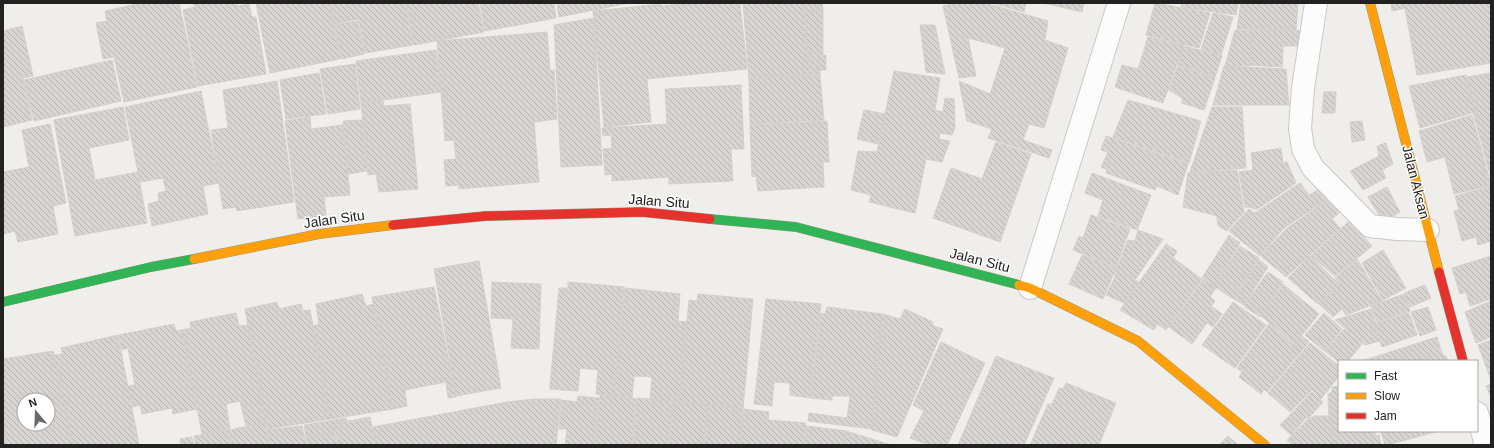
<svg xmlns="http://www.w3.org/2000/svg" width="1494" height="448" font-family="Arial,sans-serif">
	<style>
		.building { fill: url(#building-back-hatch); stroke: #d3d0cc; fill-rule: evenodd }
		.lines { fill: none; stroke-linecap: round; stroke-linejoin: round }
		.street-casing { stroke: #c9c8c7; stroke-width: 24 }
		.fast-casing { stroke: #999a82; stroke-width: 10 }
		.slow-casing { stroke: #999a82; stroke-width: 10 }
		.jam-casing { stroke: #999a82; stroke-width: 10 }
		.street { stroke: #fdfcfc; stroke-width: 22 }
		.fast { stroke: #30b455; stroke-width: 9 }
		.slow { stroke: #ff9f0a; stroke-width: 9 }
		.jam { stroke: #e5322d; stroke-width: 9 }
		.labels { text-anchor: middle; stroke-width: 3; stroke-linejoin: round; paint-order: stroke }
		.street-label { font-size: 14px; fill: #222; stroke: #fff }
	</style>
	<defs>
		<pattern id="building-back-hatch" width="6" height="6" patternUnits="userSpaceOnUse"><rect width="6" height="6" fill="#d7d4d2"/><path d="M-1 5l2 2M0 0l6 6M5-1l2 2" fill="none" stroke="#b8b6b4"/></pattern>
	</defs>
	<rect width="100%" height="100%" fill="#f0eeeb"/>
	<path class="building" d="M141,3H179L197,87L124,102L114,57L103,59L96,23L107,21L105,11Z
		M193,3H237V6L249,4L252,17H256L266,74L198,86L183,10L195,7Z
		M256,3H330L340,59L270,73Z
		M330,3H405L413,45L365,53L359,19L334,24Z
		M406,3H478L484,32L414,45Z
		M480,3H554L556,18L485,31Z
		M557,3H629L559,17Z
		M692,3H740L747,69L647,79L651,122L604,127L593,11L661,4V6Z
		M743,3H804L809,74L749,79Z
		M804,3H822L823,10L804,12Z
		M957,3H985L1048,21L1045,40L1068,48L1044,128L1029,124L1023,140L1052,150L1049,158L988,138L992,129L967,121L959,81L990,94L1005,48L968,38L976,76L959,78L943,6Z
		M992,3H1026L1024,12Z
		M1043,3H1084L1082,12Z
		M1155,3L1210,13L1199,48L1146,35Z
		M1174,3H1238L1236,15L1181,7L1182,4Z
		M1241,3H1298L1296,30L1237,29Z
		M1391,3H1491V63L1417,75L1405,8L1392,11Z
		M823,10V56L826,55V70H820V74H809L804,12Z
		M1213,13L1233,17L1221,55L1201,49Z
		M594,18L602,165L561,167L554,25Z
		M358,21L364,54L341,59L335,25Z
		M920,25H935L945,74L926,72Z
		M22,26L33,76L23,78L32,120L3,127V31Z
		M1235,30L1252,31L1250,66H1225Z
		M1249,30L1308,31L1305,46H1283L1282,67L1250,65L1252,31Z
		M547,32L550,71L554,70L557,119L534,122L539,182L459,189V185L446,186L444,160L456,159L454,140L445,141L437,41Z
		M1148,37L1184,45L1163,103L1115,87L1122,65L1138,69Z
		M1184,46L1222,56L1215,77L1178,65Z
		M436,50L441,92L361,103L356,61Z
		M112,60L121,101L34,121L24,80Z
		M355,64L360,109L328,114L320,69Z
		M1178,66L1215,78L1204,110L1182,103V98L1169,90Z
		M1224,66L1286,69L1289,105H1213Z
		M894,71L940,78L935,110L943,112L945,98L954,99L955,127L952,135L940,133L939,139L950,141L942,162L926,159L915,213L869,202L871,195L851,190L858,151L877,152Z
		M319,73L326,114L286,119L280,80Z
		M1491,73V178L1473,112H1475L1467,77Z
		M820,74L824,120L750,124L749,79Z
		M1466,75L1475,112L1420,128L1409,86Z
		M277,81L294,202L237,211L236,207L223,209L211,130L228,128L223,90Z
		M741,85L744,149H731L733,181L669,184V177L612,181V174L605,175L603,149L612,148L611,135L603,136L602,128L667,124L665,89Z
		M201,91L219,183L203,186L208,214L152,226L148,204L159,201L158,193L166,191L163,178L140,182L125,107Z
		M1324,92H1336L1335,113H1322Z
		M1128,100L1201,121L1189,163L1113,137Z
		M383,101L384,106L410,104L418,189L379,192L376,174L368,175L361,103Z
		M123,107L129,140L89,148L95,180L138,172L147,223L75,236L54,120Z
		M1212,107H1242L1246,168L1190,172Z
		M864,110L885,114L878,144L857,139Z
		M1472,115L1491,185L1454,194L1445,157L1427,162L1419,131Z
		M310,117L311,129L343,125L350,195L324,197L326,215L298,219L285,121Z
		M362,120L367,171L348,174L343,121Z
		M827,121L829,162H823L824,187L758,191L756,176L752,177L750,125Z
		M1362,121L1365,140L1352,142L1350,122Z
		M50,124L66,203L53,206L58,234L18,242L15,231L3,234V172L29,167L22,130Z
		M1106,136L1188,164L1178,195L1157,186L1155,190L1106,173L1107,170L1101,167L1108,152L1101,150Z
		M996,142L1031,154L1000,242L933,218L951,168L982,179Z
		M1386,143L1393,164L1382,170L1386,178L1363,190L1350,171L1379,156L1377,146Z
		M1281,148L1283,163L1287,162L1296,183L1256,210L1250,207H1245L1239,172L1253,170L1251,153Z
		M1237,170L1244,212L1227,231L1218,226L1217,216L1183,207L1188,173Z
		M1092,173L1151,195L1137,230L1098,216L1103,200L1085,193Z
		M1300,183L1309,195L1318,190L1327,199L1284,228L1260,256L1229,231L1249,209L1255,213Z
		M1491,186V241L1478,245L1476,237L1462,241L1454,211L1459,210L1455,196Z
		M1387,187L1400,212L1389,218L1386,215L1381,218L1368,197Z
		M1327,200L1340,212L1332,219L1340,228L1286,277L1261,256L1286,229Z
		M1091,215L1130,229L1116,267L1073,250L1079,236L1083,238Z
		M1349,221L1372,246L1335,276L1311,256Z
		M1138,230L1163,239L1135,280L1139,282L1124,303L1106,295L1116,275H1114L1128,240L1135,241Z
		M1229,235L1240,243L1214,286L1202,278Z
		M1166,244L1177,251L1173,258L1202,279L1166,330L1157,324L1154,330L1120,310Z
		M1240,246L1259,258L1233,299L1214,286Z
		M1383,250L1406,288L1383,300L1362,263Z
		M1082,255L1116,268L1103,299L1069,284Z
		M1310,256L1339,284L1318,304L1288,278Z
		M1491,256V299L1470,306L1466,292L1460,294L1452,268Z
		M1357,259L1382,301L1346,315L1342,309L1333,317L1319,304L1340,284L1335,278Z
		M1259,260L1268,267L1244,305L1234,299Z
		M479,261L501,388L456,396L434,269Z
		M1268,272L1283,282L1260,317L1244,306Z
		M1203,280L1216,288L1210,297L1215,301L1211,306L1222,314L1213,327L1207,323L1192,344L1169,327Z
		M492,282L541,284L539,349L511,348L513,319L491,318Z
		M568,282L624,287L614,396L596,394L598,370L580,368L578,391L561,390L562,387L550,386L559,288H568Z
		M1283,284L1319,314L1295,344L1261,316Z
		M1425,285L1431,298L1410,307L1404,293Z
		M434,287L456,397L448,398L446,382L405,390L407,406L393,409L372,297Z
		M625,288L680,294L678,321L687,322L679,402L650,399L652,377L634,376L632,398L614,396Z
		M362,294L366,306L373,304L393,409L330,419L313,326L319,324L316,304Z
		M698,294L753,299L743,409L679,401L689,300L697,301Z
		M1404,294L1410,311L1377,322L1371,306Z
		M766,299L821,304L810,398L790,395V383L774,382L772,406L754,404Z
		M1491,301V337L1476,343L1465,312Z
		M277,302L279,309L301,304L303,311L310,310L330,419L267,429L245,309Z
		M1233,302L1266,325L1235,368L1202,345Z
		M827,307L882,314L872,429L808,421L809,413L847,418L850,396H832V400L811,398L821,313L825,314Z
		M1428,307L1436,330L1420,336L1411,312Z
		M905,309L933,322V326L943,329L897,437L872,430L882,314L900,319Z
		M1371,309L1376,324H1374L1380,341L1365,345L1335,320Z
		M236,313L239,326L248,325L266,423L246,426L240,401L226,404L230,429L202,434L182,330L191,328L190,322Z
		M1324,313L1342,329L1324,351L1305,335Z
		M1409,313L1417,335L1382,347L1374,324Z
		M174,324L176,331L182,330L197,409L173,414L172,408L142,414L140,405L133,407L128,386L135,385L128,348L122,350L119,335Z
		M1269,324L1294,345L1302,336L1309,342L1267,392L1264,389L1261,394L1239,377L1242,372L1237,368Z
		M1344,329L1362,344L1348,361L1339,362L1325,351Z
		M118,335L139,445H73L54,355L63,354L61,348Z
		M1437,337L1443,356H1446L1448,361H1362Z
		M1491,340V380L1478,345Z
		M941,342L985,363L947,445H929L910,438L924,411L913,405Z
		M1310,343L1339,366V376L1321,399L1312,390L1290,412L1268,393Z
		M53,351L73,445H7L3,422V359ZM24,400H48V424H24Z
		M996,356L1054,378L1024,445H980L974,443L973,445H958Z
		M1066,383L1116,403L1099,445H1030L1048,404H1052L1059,388L1063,389Z
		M1491,384V397L1486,386Z
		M550,386L562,387L561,390L550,389Z
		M1339,386V431H1374L1376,436L1379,435L1381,445H1333L1332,423L1329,421L1328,394L1332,392V387Z
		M1312,392L1323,402L1308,419L1307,417L1291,435L1280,425Z
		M600,395L636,399L632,445H595Z
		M578,396L599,398L594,445H565L567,429H559L562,400L577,402Z
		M637,398L673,401L668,445H633Z
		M534,399H561L556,445H376L373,427L507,402Z
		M673,401L708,405L703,445H669Z
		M708,405L743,409L740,445H704Z
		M744,409L769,412L768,420L806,423L804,445H740Z
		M1314,416H1329V421L1332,423L1333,445H1292L1287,440L1307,420H1308Z
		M370,417L376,445H338L334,424Z
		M346,418L347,421L334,424L335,432L306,437L304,425Z
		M265,423L269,445H232L229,430Z
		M3,425L7,445H3Z
		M302,426L306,445H270L267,430Z
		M807,426L846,431L844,445H805Z
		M228,430L231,445H196L194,436Z
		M846,431L891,445H845Z
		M1381,431H1439L1387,445H1385Z
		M334,432L337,445H307L306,437Z
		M1228,436L1238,445H1222L1220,444Z
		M192,437L194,445H180V439Z"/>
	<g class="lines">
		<defs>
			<path id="street" d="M1316,3L1303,88L1300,128L1303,149L1313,168L1370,226L1397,229L1428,230
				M1030,288L1119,3
				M1477,413L1486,445"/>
			<path id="fast" d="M710,219L796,227L1019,285
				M3,302L151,267L194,259"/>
			<path id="slow" d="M1370,3L1439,272
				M194,259L319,234L393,225
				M1019,285L1030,288L1138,341L1265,445"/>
			<path id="jam" d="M393,225L486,216L642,212L710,219
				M1439,272L1463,361"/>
		</defs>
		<use href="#street" class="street-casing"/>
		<use href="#fast" class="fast-casing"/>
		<use href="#slow" class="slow-casing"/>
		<use href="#jam" class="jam-casing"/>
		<use href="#street" class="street"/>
		<use href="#fast" class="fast"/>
		<use href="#slow" class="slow"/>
		<use href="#jam" class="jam"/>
	</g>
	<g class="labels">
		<g class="street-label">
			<text transform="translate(1416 182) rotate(76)" y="5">Jalan Aksan</text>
			<text transform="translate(659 201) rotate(4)" y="5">Jalan Situ</text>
			<text transform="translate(334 219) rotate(-8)" y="5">Jalan Situ</text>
			<text transform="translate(980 260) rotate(14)" y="5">Jalan Situ</text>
		</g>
	</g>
	<rect width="1494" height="448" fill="none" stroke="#222222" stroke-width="8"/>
	<rect x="1338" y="360" width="140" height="72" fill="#ffffff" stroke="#a7a7a7"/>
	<rect x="1346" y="373" width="20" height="6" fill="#30b455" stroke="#a7a7a7"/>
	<text x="1374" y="380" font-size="12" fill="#222222">Fast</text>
	<rect x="1346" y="393" width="20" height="6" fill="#ff9f0a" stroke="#a7a7a7"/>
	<text x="1374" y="400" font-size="12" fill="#222222">Slow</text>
	<rect x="1346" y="413" width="20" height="6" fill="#e5322d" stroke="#a7a7a7"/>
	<text x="1374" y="420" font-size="12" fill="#222222">Jam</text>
	<g transform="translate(36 412) rotate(341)"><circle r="19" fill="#ffffff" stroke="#a7a7a7"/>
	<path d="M0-3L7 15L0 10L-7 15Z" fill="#6a6968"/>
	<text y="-6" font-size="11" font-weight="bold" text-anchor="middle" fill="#222222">N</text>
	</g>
</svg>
